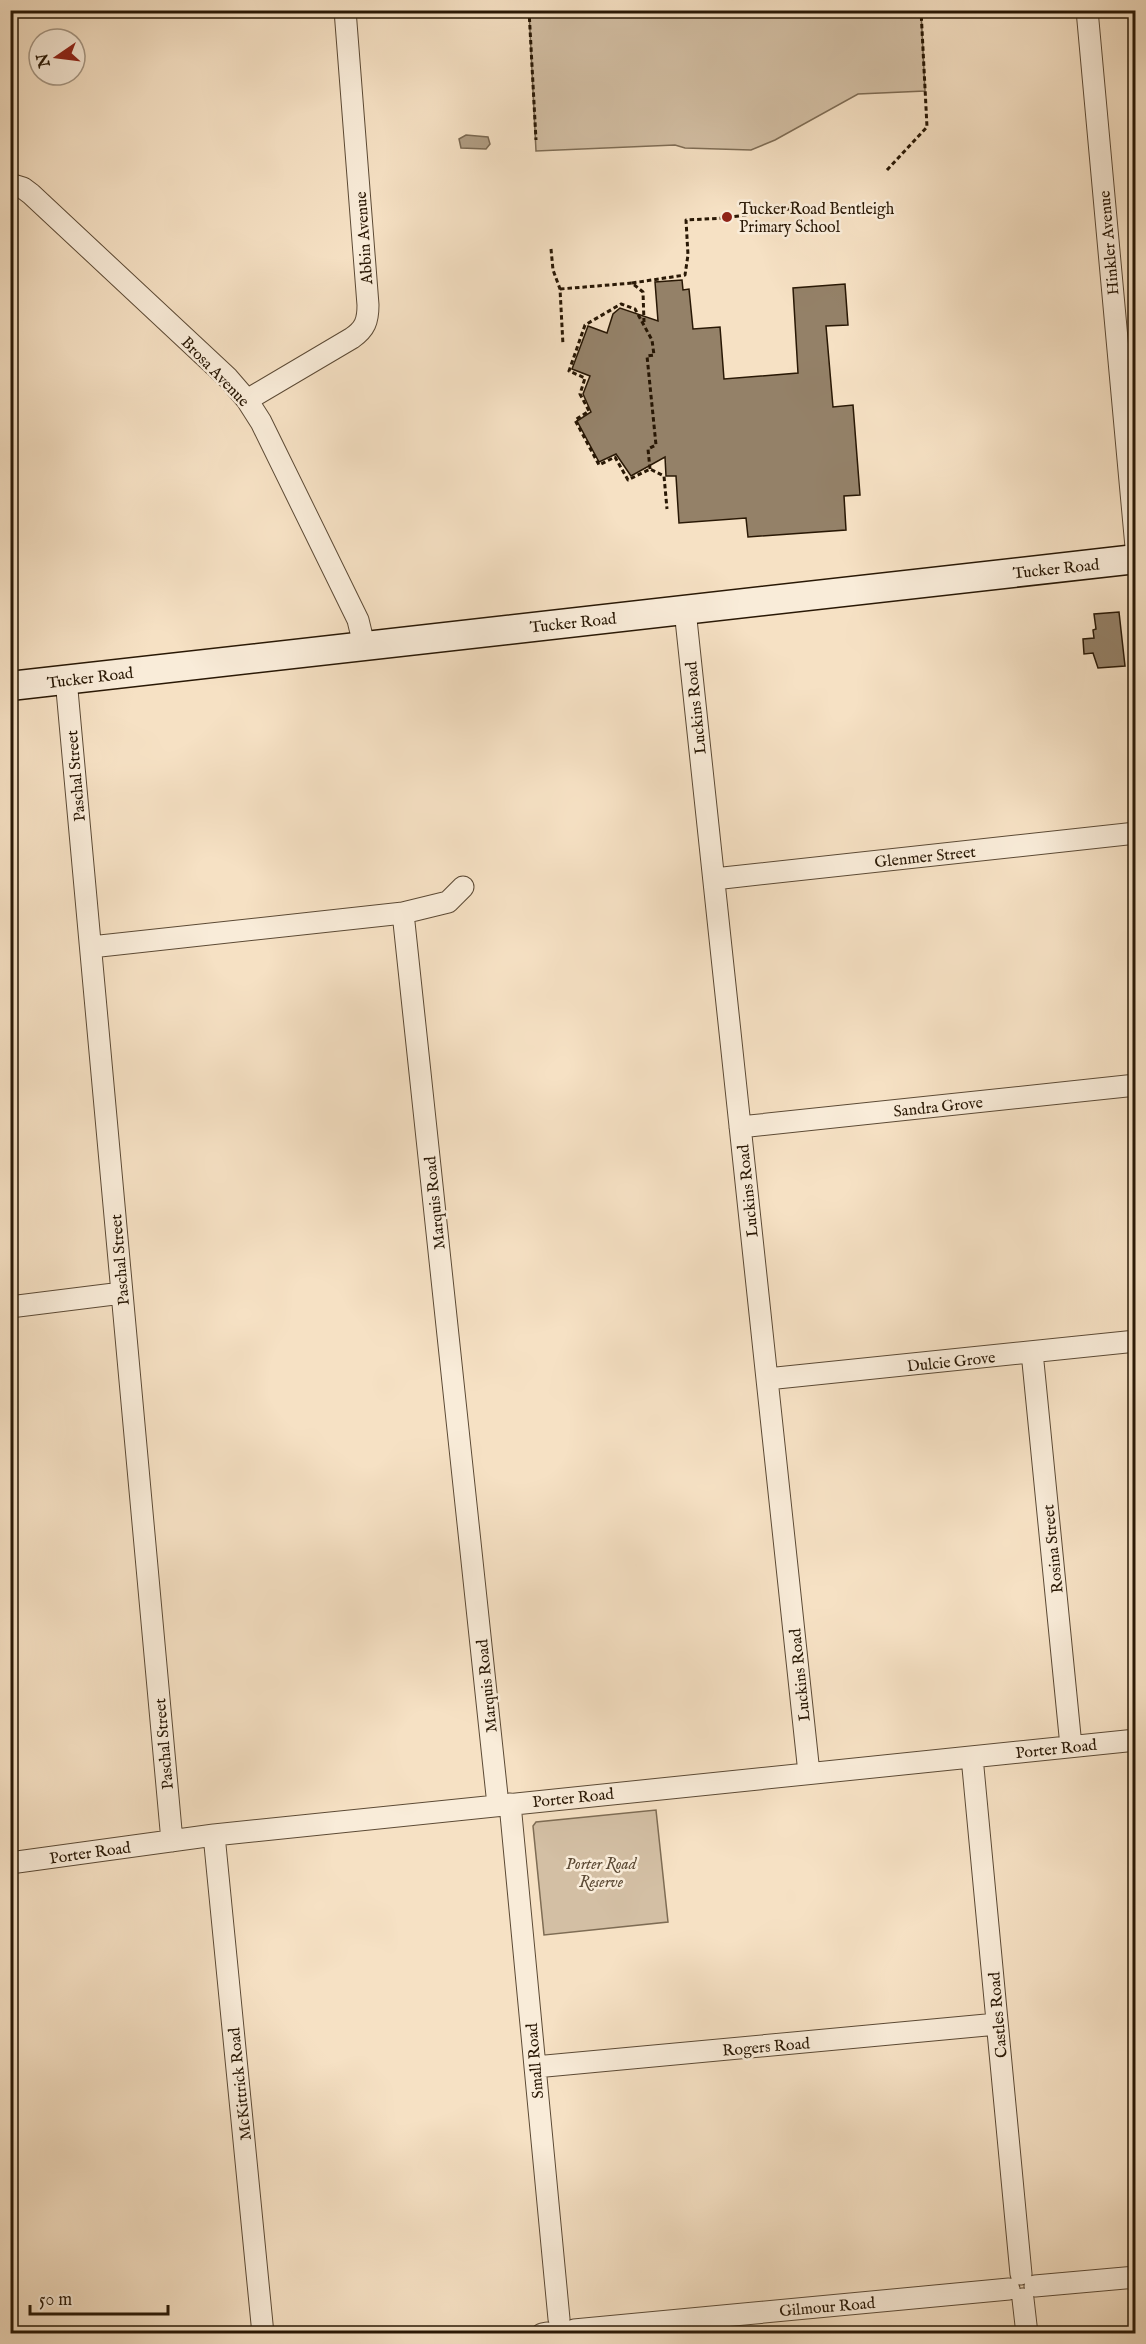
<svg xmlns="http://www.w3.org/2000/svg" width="1146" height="2344" font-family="'IM FELL English',serif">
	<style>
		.green { fill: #d3bfa4; stroke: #7e6c54; stroke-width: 1.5 }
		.water { fill: #b09d83; stroke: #7a6851; stroke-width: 1.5 }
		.building { fill: #948168; stroke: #291805; stroke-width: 1.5 }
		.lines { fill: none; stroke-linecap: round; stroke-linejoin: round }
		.street-casing { stroke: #5c4a35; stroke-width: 23 }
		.secondary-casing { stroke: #291805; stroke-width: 31 }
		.path { stroke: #291805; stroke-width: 3; stroke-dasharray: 4.5 3; stroke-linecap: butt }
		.street { stroke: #f9ecd9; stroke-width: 21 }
		.secondary { stroke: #f9ecd9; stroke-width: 28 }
		.poi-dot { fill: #8f2418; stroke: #f9ecd9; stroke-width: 2 }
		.labels { text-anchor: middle; stroke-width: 5; stroke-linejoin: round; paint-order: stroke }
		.poi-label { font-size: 16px; fill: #291805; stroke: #f9ecd9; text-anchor: start }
		.street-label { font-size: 16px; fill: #291805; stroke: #f9ecd9 }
		.park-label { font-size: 16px; font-style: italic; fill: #5c4a35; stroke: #f9ecd9 }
	</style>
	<rect width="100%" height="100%" fill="#f6e1c4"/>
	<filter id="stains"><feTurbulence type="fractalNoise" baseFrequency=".00333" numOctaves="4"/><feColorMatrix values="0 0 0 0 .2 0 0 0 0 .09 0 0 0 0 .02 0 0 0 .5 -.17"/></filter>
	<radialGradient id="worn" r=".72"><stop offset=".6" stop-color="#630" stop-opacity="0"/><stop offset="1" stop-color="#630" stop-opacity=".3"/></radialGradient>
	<path class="green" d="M529,11H921L925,91L858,94L775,140L751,150L685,148L675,145L536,151Z
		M656,1810L668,1922L544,1935L533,1826L536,1822Z"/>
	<path class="water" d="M466,135L488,137L490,144L486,149L461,148L459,139Z"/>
	<path class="building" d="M682,280L683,290L689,289L693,329L720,327L724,379L798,373L793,288L845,284L848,325L826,326L833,407L853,405L860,495L844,496L846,530L748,537L746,518L679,523L676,476H666L665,457L631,476L616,454L599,462L577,421L591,412L583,394L590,376L572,369L588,326L607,333L613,314L620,308L658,321L655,282Z
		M1119,612L1125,666L1098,668L1093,653L1084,654L1083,639L1094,638L1093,630L1096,629L1094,614Z"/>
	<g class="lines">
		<defs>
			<path id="street" d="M1087,10L1136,547
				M10,184L23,188L31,194L228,378L247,400L261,422L358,620L364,645
				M247,400L352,338C365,329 368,321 368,305L345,10
				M685,610L809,1773
				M66,679L172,1841
				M714,879L1136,833
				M403,913L448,902L463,887
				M91,947L403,913L498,1805
				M740,1127L1136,1085
				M10,1307L122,1293
				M1032,1352L1071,1746
				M767,1379L1136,1341
				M972,1757L1021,2274
				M510,1804L559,2319
				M214,1835L263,2334
				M10,1863L214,1835L1136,1740
				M535,2067L997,2024
				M1035,2286L1136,2277
				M1023,2299L1027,2334
				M574,2330L1009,2289
				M542,2334L547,2333"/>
			<path id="secondary" d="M10,686L1136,559"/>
		</defs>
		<use href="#street" class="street-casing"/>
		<use href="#secondary" class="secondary-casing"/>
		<path class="path" d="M529,10L536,140
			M887,170L927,127L921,10
			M551,249L553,270L560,289L563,345
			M632,283L685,275L688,255L686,220L724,218L789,209
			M560,289L632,283L643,292L644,322
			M650,469L648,449L656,445L647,356L654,355L652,340L635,309L621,304L585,325L569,371L585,378L580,394L589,411L575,420L599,465L615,457L628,480L650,469L664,476L667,509"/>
		<use href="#street" class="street"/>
		<use href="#secondary" class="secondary"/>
	</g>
	<circle class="poi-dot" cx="727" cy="217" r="6"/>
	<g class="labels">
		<g class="poi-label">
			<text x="739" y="214">Tucker Road Bentleigh<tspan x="739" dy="18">Primary School</tspan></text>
		</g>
		<g class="street-label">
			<text transform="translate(363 238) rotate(-94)" y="6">Abbin Avenue</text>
			<text transform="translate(1108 243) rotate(-95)" y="6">Hinkler Avenue</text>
			<text transform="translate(216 371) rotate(46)" y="6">Brosa Avenue</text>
			<text transform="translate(1056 568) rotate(-6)" y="6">Tucker Road</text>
			<text transform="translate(573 622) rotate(-6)" y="6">Tucker Road</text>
			<text transform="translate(90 677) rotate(-7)" y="6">Tucker Road</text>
			<text transform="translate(695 708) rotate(-96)" y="6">Luckins Road</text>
			<text transform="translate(75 776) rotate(-95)" y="6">Paschal Street</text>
			<text transform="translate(925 856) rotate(-6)" y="6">Glenmer Street</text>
			<text transform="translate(938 1106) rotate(-6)" y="6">Sandra Grove</text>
			<text transform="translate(747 1191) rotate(-96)" y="6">Luckins Road</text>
			<text transform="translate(434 1203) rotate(-96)" y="6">Marquis Road</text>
			<text transform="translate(119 1260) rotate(-95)" y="6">Paschal Street</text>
			<text transform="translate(951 1361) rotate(-6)" y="6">Dulcie Grove</text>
			<text transform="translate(1052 1549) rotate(-96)" y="6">Rosina Street</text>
			<text transform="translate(799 1675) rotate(-96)" y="6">Luckins Road</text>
			<text transform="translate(486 1686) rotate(-96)" y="6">Marquis Road</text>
			<text transform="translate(163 1744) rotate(-95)" y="6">Paschal Street</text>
			<text transform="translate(1056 1748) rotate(-6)" y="6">Porter Road</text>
			<text transform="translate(573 1797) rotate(-6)" y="6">Porter Road</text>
			<text transform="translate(90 1852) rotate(-8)" y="6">Porter Road</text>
			<text transform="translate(997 2015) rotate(-95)" y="6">Castles Road</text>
			<text transform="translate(766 2046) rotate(-5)" y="6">Rogers Road</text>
			<text transform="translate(534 2061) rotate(-95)" y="6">Small Road</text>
			<text transform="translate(239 2084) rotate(-96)" y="6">McKittrick Road</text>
			<text transform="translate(827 2306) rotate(-5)" y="6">Gilmour Road</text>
		</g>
		<g class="park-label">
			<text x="601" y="1869">Porter Road<tspan x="601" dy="18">Reserve</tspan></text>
		</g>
	</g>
	<rect width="1146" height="2344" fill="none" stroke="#f6e1c4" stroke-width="36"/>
	<rect x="12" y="12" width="1122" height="2320" fill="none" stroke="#291805" stroke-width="3"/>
	<rect x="18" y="18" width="1110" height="2308" fill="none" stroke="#291805" stroke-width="1.5"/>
	<g transform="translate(57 57) rotate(256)"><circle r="28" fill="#f9ecd9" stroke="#a69784" stroke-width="1.5"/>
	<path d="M0-4.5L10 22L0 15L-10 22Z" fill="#8f2418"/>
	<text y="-9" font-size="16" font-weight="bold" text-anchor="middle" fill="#291805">N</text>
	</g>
	<path d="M30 2305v9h138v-9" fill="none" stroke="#291805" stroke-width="3"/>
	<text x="39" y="2305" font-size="18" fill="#291805" stroke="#f9ecd9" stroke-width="4.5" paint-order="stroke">50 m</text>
	<rect width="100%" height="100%" filter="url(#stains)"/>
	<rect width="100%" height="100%" fill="url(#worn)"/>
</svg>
